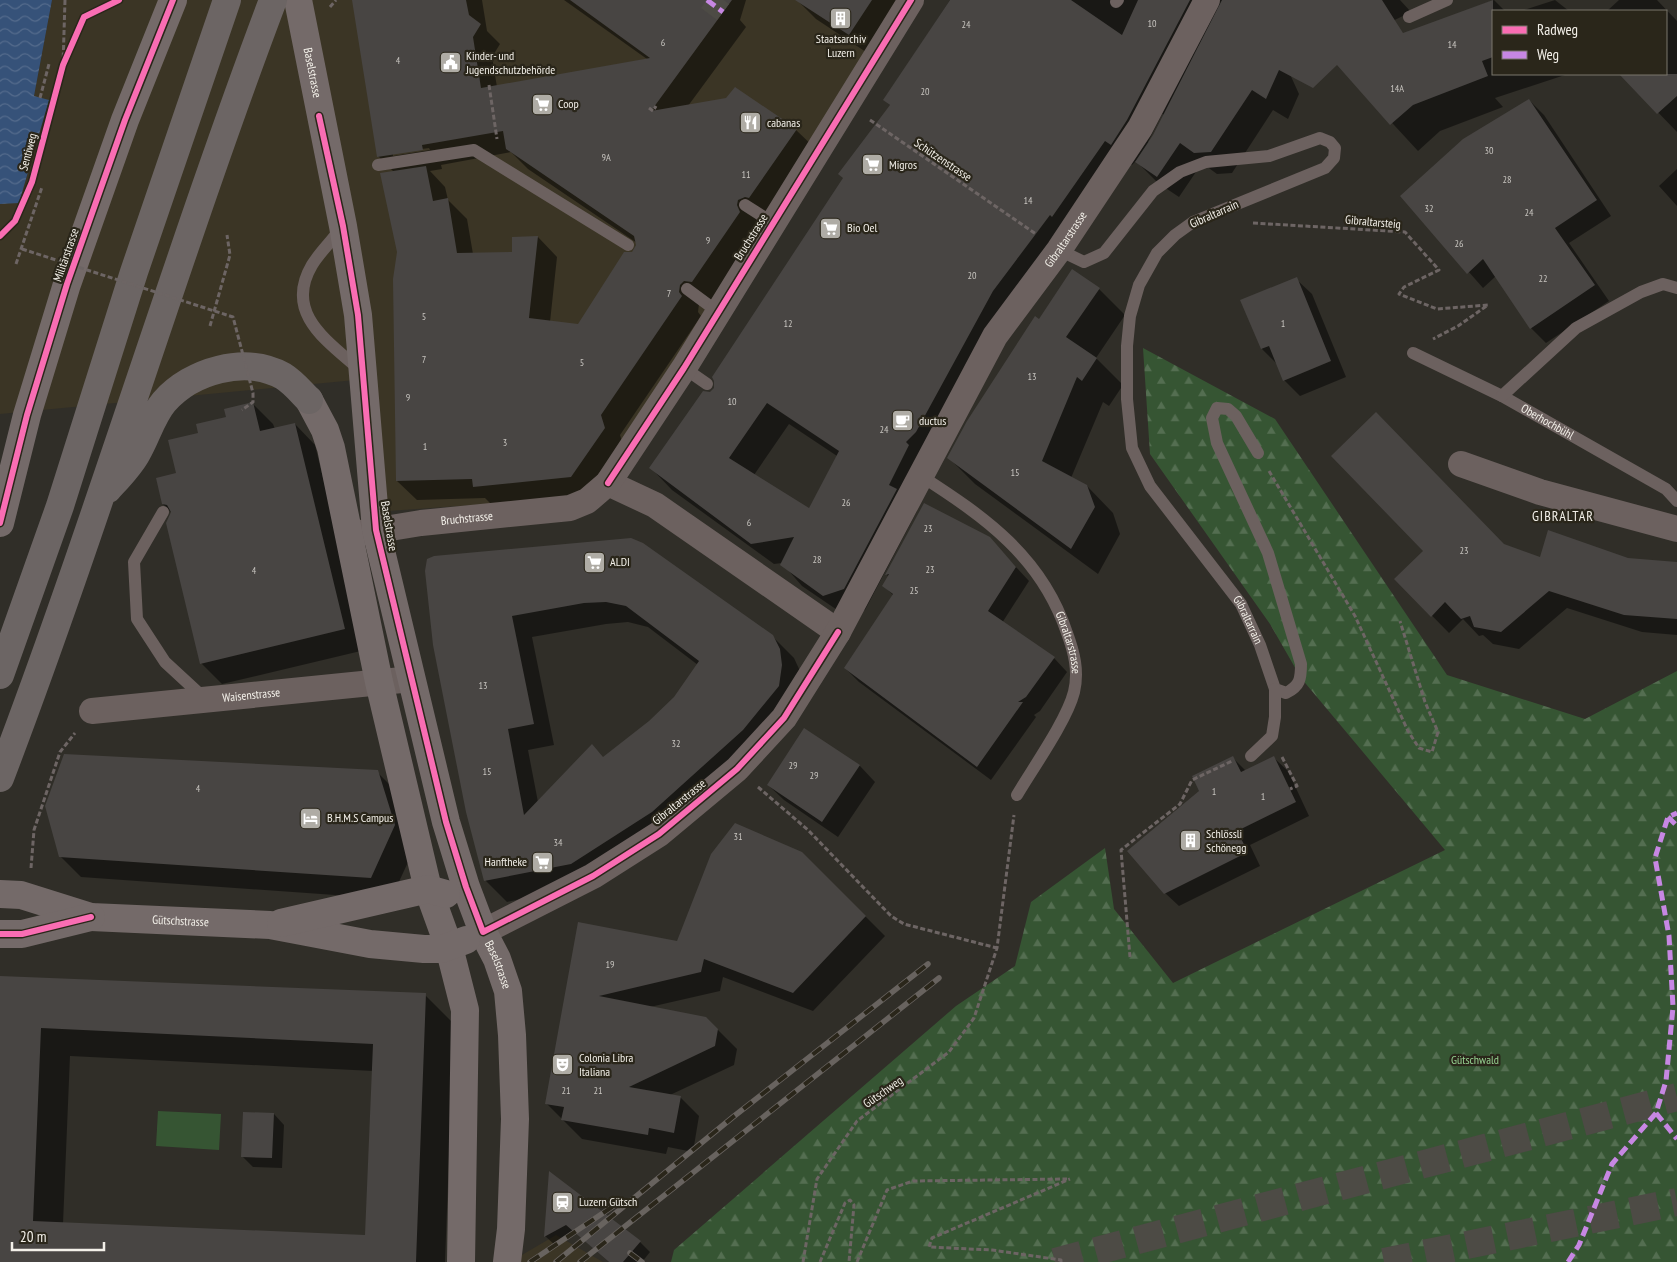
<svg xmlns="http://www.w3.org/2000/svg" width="1677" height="1262" font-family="'PT Sans Narrow',sans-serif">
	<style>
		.built { fill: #3b3525 }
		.forest { fill: url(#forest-firs) }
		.green { fill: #365533 }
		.water { fill: url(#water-waves) }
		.shadow { fill: #0007; fill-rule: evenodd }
		.building { fill: #484543; fill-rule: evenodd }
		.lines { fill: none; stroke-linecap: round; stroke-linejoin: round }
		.pedestrian-tunnel { stroke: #4d4b45; stroke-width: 20; stroke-dasharray: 20 10; stroke-linecap: butt }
		.motorway-tunnel { stroke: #4d4b45; stroke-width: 28; stroke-dasharray: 28 14; stroke-linecap: butt }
		.path { stroke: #6d6564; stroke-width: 3; stroke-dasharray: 5 2.5; stroke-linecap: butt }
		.service { stroke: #6c615f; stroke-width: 12 }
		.minor { stroke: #6c615f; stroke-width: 26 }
		.primary { stroke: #746a69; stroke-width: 28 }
		.motorway { stroke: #6c6564; stroke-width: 28 }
		.rail-casing { stroke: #68635f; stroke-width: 5.5 }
		.rail { stroke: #2a261a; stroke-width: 4; stroke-dasharray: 11; stroke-linecap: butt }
		.path-bridge { stroke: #6d6564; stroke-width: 3; stroke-dasharray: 5 2.5; stroke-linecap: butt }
		.quiet { stroke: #c787e3; stroke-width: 5; stroke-dasharray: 10 5; stroke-linecap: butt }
		.cycleway-casing { stroke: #2a261a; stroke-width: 9 }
		.cycleway { stroke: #f96db3; stroke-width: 6 }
		.labels { text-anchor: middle; stroke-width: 4.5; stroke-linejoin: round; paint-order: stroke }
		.number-label { font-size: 10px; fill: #c8c5c0 }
		.poi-label { font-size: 12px; fill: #f3f0e9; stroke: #2a261a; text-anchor: start }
		.street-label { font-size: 12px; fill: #f3f0e9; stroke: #2a261a }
		.park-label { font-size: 12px; fill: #96d291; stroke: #2a261a }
		.neighbourhood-label { font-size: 14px; letter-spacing: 1px; fill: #f3f0e9; stroke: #2a261a }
	</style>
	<defs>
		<pattern id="forest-firs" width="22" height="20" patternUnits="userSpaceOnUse" patternTransform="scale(1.25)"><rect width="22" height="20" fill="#365533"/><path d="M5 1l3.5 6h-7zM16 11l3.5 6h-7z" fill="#546e51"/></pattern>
		<pattern id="water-waves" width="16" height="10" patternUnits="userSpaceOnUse" patternTransform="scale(1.25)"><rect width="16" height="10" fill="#365279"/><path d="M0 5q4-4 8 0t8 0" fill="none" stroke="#546b8c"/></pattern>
	</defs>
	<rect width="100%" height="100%" fill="#302e28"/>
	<path class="built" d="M52,0H903L587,497L388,511L376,378L0,414V204L19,202L49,101L34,96Z
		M556,1235L603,1262H510Z"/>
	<path class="forest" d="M1143,348L1275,419L1447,675L1585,719L1677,671V1262H671L674,1250L956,1006L1015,966L1031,902L1105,848L1114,909L1173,983L1445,850L1301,678L1270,624L1150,454Z"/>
	<path class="green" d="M158,1111L221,1114L219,1150L156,1146Z"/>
	<path class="water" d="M0,0H52L34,96L49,100L19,203L0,204Z"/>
	<path class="shadow" d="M354,0H482L487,31L500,44L492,57L497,87L647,59L564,0H746L740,20L746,27L688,106L796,130L816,149L769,217L758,220L756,225L759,232L711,301L699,304L698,312L701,316L620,435L624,448L590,496L493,506L485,498L417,500L397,481L398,252L394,172L378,156ZM429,148L430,150L393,156V153ZM511,152L528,169L637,243L632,254L579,325L550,322L557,257L538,237L513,253L473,254L467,219L448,200L445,187L430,171L442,169L441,165Z
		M797,0H904L869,54L816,19Z
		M950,0H1400L1411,12L1289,72L1299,94L1288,119L1273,110L1232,173L1217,174L1202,163L1179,197L1158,183L1136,161L1132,165L1126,161L1072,235L937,453L911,505L917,511L865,610L846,616L802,586L782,563L774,564L672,490L651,468L715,389L891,106L884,100ZM1162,114L1165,115L1150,142H1148ZM789,424L837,456L809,509L754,475Z
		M1494,0L1505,11H1493V74H1568L1495,98L1503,107L1440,131L1418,151L1335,61Z
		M1555,0L1569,11H1521Z
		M1619,0H1657L1677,21V132L1622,75L1666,74V11H1607Z
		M1529,100L1544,115L1611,216L1569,243L1609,301L1546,343L1531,328L1496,276L1483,288L1402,196Z
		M1677,169V206L1659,186Z
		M1296,279L1312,294L1346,377L1300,396L1284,380L1278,365L1262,349L1242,301Z
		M1099,289L1125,315L1096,358L1123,385L1109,406L1103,402L1071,478L1087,486L1113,513L1120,534L1098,574L975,484L949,458L1039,320Z
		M253,404L273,424L275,429L295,424L315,445L365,650L222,684L201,663L172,513L163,504L200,434Z
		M924,504L989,538L1029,581L1002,623L1054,658L1067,672L1040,711L1034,715L1036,717L991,780L859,682L845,668L893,595L884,586L889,577L887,575Z
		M1504,546L1540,558L1627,559L1677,563V635L1642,632L1567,608L1519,649L1493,644L1483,635L1479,636L1463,619L1449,633L1396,579Z
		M428,560L772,636L794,658L800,671V707L592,884L507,902L486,881ZM628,622L648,627L698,665L675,698L650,722L604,758L538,802L528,750L554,745L532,637L606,624Z
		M805,730L860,766L875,782L838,837L784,800L768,785Z
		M1233,758L1246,771L1274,758L1288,771L1309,816L1250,845L1260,866L1179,906L1165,893L1201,792Z
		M377,772L398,793L415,847L391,899L81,877L60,856Z
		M802,853L885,936L813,1011L723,977L720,991L650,1007L706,1018L737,1049L734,1065L670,1095L680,1097L699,1116L693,1152L668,1147L666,1154L582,1139L547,1104L579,924L678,942Z
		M0,977L425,995L454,1024L445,1262H0ZM70,1056L373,1071L367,1236L63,1224Z
		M274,1114L284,1125L282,1168L253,1167L242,1156Z
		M550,1174L640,1242L650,1252L642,1262H609L577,1234L556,1246L545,1236Z"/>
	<path class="building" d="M352,0H466L469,15L481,24L473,37L481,88L650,58L570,0H732L651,111L726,98L735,87L797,129L749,198L745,197L738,200L737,205L740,212L692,282L684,281L680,285L679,292L682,296L601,415L605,428L571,477L473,487L472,479L396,481L393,279L397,252L380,173L426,166L433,201L448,198L457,253L512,252V237L538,236L529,318L578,324L624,252H632L636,245L634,236L506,149L503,131L422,145L423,150L377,157Z
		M795,0H872L849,35Z
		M950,0H1071L1122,35L1138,0H1190L1127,120L1111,145L1105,141L1052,217L1050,215L993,291L916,432L906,442L909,445L889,485L897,489L844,589L823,596L780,565L794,537L751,544L649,468L703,391L710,392L714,388V381L712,377L843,178L838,174L890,105L883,100ZM767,403L839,451L809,508L729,458Z
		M1222,0H1382L1403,33L1493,0V57L1482,61L1488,76L1413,105L1390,125L1337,65L1313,88L1279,70L1266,99L1252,90L1211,152L1194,153L1180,143L1157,177L1135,162L1153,135Z
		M1619,74H1677V96L1657,114Z
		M1529,99L1597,200L1555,228L1595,285L1530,329L1483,259L1467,274L1400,196L1463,139Z
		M1072,269L1100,288L1066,337L1097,358L1082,381L1077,377L1042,461L1087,485L1095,507L1071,549L947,458L967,421L1035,316L1039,319Z
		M1297,277L1331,361L1283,381L1269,346L1261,349L1240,300Z
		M253,402L260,431L295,423L345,629L200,664L166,523L171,512L167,505L162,504L156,478L176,473L168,440L198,433L196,424L226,417L224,409Z
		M1376,412L1504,544L1540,557L1548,530L1628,558L1677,562V619L1624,615L1549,591L1501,632L1474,627L1470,616L1461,619L1445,602L1431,617L1394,579L1423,551L1331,456Z
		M924,503L990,537L1016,567L988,611L1055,657L1026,697L1018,702H1023L977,767L844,668L893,594L882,586L889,574L885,575Z
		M631,538L643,543L773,635L780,649L782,665L779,686L743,730L652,812L571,864L484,881L466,812L433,645L425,571L427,559L434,556ZM606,602L626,606L699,661L674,697L649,721L603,757L592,744L524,815L508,729L534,724L512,616L584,603Z
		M804,728L860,765L822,822L767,785Z
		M64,754L378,770L395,825L371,878L59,857L45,806Z
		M1233,756L1241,772L1274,756L1296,802L1237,831L1248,852L1164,894L1127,851L1199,791L1192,776Z
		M735,823L802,852L866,916L793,993L704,959L701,972L599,996L706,1017L718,1029L715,1046L629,1087L681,1096L674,1133L649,1128L648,1135L561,1120L564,1107L545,1104L578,922L677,941L711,854Z
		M0,976L426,993L416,1262H0ZM41,1028L373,1044L365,1235L33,1221Z
		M243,1112L274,1113L272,1158L241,1157Z
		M549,1171L641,1241L623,1262H609L566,1225L544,1237Z"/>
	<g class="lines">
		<path class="pedestrian-tunnel" d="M707,0L723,12"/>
		<path class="motorway-tunnel" d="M1055,1262L1677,1097
			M1384,1262L1677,1202"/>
		<path class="path" d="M330,7L336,0
			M63,65L65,0
			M489,85L497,139
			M40,98L49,64
			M649,108L653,111L656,106
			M870,120L1036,234
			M1253,223L1405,232L1439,270L1404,287L1399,294L1437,309L1488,305L1458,326L1433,339
			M16,264L42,187
			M210,326L230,255L227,235
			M1269,471L1355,616L1408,731L1419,748L1432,752L1438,732L1425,702L1400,621
			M1282,757L1297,786L1290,789
			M758,787L808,830L891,916L904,924L997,948
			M31,868L34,830L60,752L75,733
			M1130,957L1121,850L1180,804L1192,780L1232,761
			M803,1262L817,1179L857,1121L949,1052L974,1018L997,948L1014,815
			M820,1262L845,1203L850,1200L854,1205L849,1262
			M857,1262L887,1190L913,1181L1067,1179
			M1061,1262V1260L992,1250L929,1247L932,1238L1070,1179"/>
		<g class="service">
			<path d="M1116,2L1118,0"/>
			<path d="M1409,17L1447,0"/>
			<path d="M378,165L474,150L628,245"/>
			<path d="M745,205L773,223"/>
			<path d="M341,228C332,241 320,252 312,265C283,314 329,342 361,371"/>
			<path id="s1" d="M1059,250L1084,262L1104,253L1153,191L1180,172L1206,162L1269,156L1320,138L1330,142L1335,148L1334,158L1325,168L1193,222L1175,235L1157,253L1139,285L1130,316L1127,346V399L1132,448L1150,486L1241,604L1260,645L1275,689L1286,693C1300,686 1301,679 1301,664L1268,553L1217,443L1212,418L1217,408L1228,409L1236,416L1258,453"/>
			<path d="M687,289L718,312"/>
			<path id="s2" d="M1413,353L1502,396L1666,489L1677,501"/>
			<path d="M684,368L707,384"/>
			<path d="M1502,396L1576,328L1641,292L1663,284L1677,288"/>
			<path id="s3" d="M921,476C985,517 1042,557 1067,633C1074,652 1079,671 1074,692C1067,720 1033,768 1017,795"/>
			<path d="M163,512L134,562L137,619L165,662L204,698"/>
			<path d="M1251,756L1272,736L1275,717V689"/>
		</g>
		<g class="minor">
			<path d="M1461,464L1540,492L1677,529"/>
			<path d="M608,483L655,505L838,632"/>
			<path id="s4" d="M354,534L421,523L570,508L587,501L608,483L684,368L911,0"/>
			<path id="s5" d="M92,711L412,679"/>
			<path id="s6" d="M483,932L593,876L659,834L737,769L784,718L838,632L995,336L1059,250L1140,128L1207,0"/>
		</g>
		<g class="primary">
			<path id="s7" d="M298,0L343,226L358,315L376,530L446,822L466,887L483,932L497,959L508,991L512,1035L515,1119L511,1229L507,1262"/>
			<path d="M309,400L325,430L331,448L379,682L428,889L449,947L465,1010L461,1262"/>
			<path d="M0,523L27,415L67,284L125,120L173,0"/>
			<path id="s8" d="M0,894L21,895L91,917L270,925L370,944L424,949H442L466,940"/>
			<path d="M281,923L428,889L446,894"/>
			<path d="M0,934H22L91,917"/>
		</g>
		<path class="motorway" d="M108,489C118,478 130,466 137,453C146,438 152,416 164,402C191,371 245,355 283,376C293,382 301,392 309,400
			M0,675L60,506L134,272L227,0
			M0,778C98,521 176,257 273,0"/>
		<defs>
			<path id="rail" d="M630,1253L642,1262
				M530,1262L621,1201
				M556,1262L733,1117L928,964
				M580,1262L939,978"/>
		</defs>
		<use href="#rail" class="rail-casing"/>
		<use href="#rail" class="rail"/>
		<path class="path-bridge" d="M22,249L233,317L253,393V402L242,410"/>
		<path class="quiet" d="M707,0L723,12
			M1668,817L1677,826
			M1656,1113L1677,1139
			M1568,1262L1579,1245L1612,1164L1656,1113L1666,1081L1673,1007L1669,936L1655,858L1668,817L1677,813"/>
		<defs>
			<path id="cycleway" d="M319,116L343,226L358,315L376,530L446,822L466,887L483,932L593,876L659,834L737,769L784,718L838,632
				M0,236L15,221L32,182L63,65L84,17L119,0
				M608,483L684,368L911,0
				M0,523L27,415L67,284L125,120L173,0
				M0,934H22L91,917"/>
		</defs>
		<use href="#cycleway" class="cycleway-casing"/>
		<use href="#cycleway" class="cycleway"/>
	</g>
	<defs>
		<symbol id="building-square" viewBox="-11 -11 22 22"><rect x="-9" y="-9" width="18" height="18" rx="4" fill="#afaca5" stroke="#2a261a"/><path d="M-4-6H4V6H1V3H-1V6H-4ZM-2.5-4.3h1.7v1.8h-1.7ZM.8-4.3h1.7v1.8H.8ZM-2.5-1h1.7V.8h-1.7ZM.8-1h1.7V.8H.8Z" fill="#fff"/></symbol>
		<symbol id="civic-square" viewBox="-11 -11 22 22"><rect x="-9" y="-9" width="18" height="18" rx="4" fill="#afaca5" stroke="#2a261a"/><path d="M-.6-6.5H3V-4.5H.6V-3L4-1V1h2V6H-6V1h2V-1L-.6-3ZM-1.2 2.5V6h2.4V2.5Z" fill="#fff"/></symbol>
		<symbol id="supermarket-square" viewBox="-11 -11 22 22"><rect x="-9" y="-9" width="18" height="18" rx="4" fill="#afaca5" stroke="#2a261a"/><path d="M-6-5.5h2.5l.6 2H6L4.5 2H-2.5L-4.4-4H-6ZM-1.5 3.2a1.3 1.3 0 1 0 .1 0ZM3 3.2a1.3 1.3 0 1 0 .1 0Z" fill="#fff"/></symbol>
		<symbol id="restaurant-square" viewBox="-11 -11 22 22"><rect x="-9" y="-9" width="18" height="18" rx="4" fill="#afaca5" stroke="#2a261a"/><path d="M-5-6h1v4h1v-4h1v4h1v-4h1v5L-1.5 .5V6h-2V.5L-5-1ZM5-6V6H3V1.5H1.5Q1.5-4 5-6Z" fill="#fff"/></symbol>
		<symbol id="cafe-square" viewBox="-11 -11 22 22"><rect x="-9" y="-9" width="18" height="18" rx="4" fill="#afaca5" stroke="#2a261a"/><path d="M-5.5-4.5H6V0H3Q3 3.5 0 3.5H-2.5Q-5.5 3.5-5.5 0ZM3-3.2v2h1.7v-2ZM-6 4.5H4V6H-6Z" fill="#fff"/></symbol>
		<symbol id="hotel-square" viewBox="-11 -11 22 22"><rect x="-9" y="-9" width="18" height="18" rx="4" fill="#afaca5" stroke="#2a261a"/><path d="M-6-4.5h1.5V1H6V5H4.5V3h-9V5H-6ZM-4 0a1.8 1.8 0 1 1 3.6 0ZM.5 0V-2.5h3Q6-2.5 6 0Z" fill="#fff"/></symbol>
		<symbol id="theatre-square" viewBox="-11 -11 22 22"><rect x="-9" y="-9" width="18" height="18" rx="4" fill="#afaca5" stroke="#2a261a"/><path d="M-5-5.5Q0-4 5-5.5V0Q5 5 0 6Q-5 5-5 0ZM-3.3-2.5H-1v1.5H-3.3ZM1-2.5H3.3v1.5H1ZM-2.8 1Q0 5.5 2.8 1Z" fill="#fff"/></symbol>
		<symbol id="station-square" viewBox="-11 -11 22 22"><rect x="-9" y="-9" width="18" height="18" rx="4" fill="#afaca5" stroke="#2a261a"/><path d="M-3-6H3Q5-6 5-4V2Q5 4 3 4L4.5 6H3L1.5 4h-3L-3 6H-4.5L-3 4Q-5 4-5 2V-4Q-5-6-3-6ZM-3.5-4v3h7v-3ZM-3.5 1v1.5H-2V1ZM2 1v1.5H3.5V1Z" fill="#fff"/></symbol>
	</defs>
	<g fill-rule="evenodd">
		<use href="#building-square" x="828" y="6" width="25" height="25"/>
		<use href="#civic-square" x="438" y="50" width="25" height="25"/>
		<use href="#supermarket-square" x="530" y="92" width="25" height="25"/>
		<use href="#restaurant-square" x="738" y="110" width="25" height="25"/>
		<use href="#supermarket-square" x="860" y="152" width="25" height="25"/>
		<use href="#supermarket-square" x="818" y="216" width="25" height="25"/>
		<use href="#cafe-square" x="890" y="408" width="25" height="25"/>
		<use href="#supermarket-square" x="582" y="550" width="25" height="25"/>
		<use href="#hotel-square" x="298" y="806" width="25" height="25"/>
		<use href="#building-square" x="1178" y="828" width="25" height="25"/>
		<use href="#supermarket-square" x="530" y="850" width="25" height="25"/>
		<use href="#theatre-square" x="550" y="1052" width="25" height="25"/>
		<use href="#station-square" x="550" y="1190" width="25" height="25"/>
	</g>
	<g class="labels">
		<g class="number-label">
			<text x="1152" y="27">10</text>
			<text x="966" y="28">24</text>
			<text x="663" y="46">6</text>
			<text x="1452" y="48">14</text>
			<text x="398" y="64">4</text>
			<text x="1397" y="92">14A</text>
			<text x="925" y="95">20</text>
			<text x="1489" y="154">30</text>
			<text x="606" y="161">9A</text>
			<text x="746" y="178">11</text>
			<text x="1507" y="183">28</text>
			<text x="1028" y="204">14</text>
			<text x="1429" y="212">32</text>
			<text x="1529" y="216">24</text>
			<text x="708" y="244">9</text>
			<text x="1459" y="247">26</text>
			<text x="972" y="279">20</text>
			<text x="1543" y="282">22</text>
			<text x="669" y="297">7</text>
			<text x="424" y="320">5</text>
			<text x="788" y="327">12</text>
			<text x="1283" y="327">1</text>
			<text x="424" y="363">7</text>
			<text x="582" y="366">5</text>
			<text x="1032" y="380">13</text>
			<text x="408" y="401">9</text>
			<text x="732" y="405">10</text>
			<text x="884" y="433">24</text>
			<text x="505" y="446">3</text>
			<text x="425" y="450">1</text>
			<text x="1015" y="476">15</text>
			<text x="846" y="506">26</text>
			<text x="749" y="526">6</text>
			<text x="928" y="532">23</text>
			<text x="1464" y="554">23</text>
			<text x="817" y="563">28</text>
			<text x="930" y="573">23</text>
			<text x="254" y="574">4</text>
			<text x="914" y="594">25</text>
			<text x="483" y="689">13</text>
			<text x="676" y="747">32</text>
			<text x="793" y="769">29</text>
			<text x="487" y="775">15</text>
			<text x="814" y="779">29</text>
			<text x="198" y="792">4</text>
			<text x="1214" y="795">1</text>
			<text x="1263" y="800">1</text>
			<text x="738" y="840">31</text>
			<text x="558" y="846">34</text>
			<text x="610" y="968">19</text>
			<text x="566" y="1094">21</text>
			<text x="598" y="1094">21</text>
		</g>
		<g class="poi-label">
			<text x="841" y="43" text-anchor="middle">Staatsarchiv<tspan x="841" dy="14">Luzern</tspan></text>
			<text x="466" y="60">Kinder- und<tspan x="466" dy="14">Jugendschutzbehörde</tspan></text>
			<text x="558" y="108">Coop</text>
			<text x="767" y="127">cabanas</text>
			<text x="889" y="169">Migros</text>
			<text x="847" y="232">Bio Oel</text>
			<text x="919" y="425">ductus</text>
			<text x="610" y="566">ALDI</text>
			<text x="327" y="822">B.H.M.S Campus</text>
			<text x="1206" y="838">Schlössli<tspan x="1206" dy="14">Schönegg</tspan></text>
			<text x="527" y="866" text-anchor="end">Hanftheke</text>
			<text x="579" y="1062">Colonia Libra<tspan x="579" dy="14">Italiana</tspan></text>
			<text x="579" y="1206">Luzern Gütsch</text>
		</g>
		<g class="street-label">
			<text dy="4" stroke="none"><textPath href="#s7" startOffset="74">Baselstrasse</textPath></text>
			<text transform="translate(28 152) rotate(-75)" y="4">Sentiweg</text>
			<text transform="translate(943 160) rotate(34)" y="4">Schützenstrasse</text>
			<text transform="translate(1214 214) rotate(-24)" y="4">Gibraltarrain</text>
			<text transform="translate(1373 222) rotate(5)" y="4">Gibraltarsteig</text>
			<text transform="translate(751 237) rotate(-58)" y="4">Bruchstrasse</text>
			<text dy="4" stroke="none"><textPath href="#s6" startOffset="929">Gibraltarstrasse</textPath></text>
			<text transform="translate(66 255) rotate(-71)" y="4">Militärstrasse</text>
			<text dy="4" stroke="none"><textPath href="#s2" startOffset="151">Oberhochbühl</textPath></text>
			<text dy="4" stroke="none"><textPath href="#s4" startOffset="114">Bruchstrasse</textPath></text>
			<text transform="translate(389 526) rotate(80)" y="4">Baselstrasse</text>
			<text dy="4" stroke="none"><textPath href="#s1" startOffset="949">Gibraltarrain</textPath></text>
			<text dy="4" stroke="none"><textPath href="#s3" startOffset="229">Gibraltarstrasse</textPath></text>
			<text dy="4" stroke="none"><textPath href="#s5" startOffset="160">Waisenstrasse</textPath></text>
			<text transform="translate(679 802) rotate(-39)" y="4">Gibraltarstrasse</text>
			<text dy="4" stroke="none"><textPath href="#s8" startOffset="184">Gütschstrasse</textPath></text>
			<text dy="4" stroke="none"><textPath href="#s7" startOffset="989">Baselstrasse</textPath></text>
			<text transform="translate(883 1092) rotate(-35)" y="4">Gütschweg</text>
		</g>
		<g class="park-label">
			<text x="1475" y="1064">Gütschwald</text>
		</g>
		<g class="neighbourhood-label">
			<text x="1563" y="521">GIBRALTAR</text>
		</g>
	</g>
	<rect x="1492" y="10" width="175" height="65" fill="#2a261a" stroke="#7a776d"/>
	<rect x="1502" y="26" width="25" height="8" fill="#f96db3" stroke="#7a776d"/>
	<text x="1537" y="35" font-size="15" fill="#f3f0e9">Radweg</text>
	<rect x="1502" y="51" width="25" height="8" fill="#c787e3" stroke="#7a776d"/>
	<text x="1537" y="60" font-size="15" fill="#f3f0e9">Weg</text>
	<path d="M12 1242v8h92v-8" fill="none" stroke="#f3f0e9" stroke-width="2.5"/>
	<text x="20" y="1242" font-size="15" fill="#f3f0e9" stroke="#2a261a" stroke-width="4" paint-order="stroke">20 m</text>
</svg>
